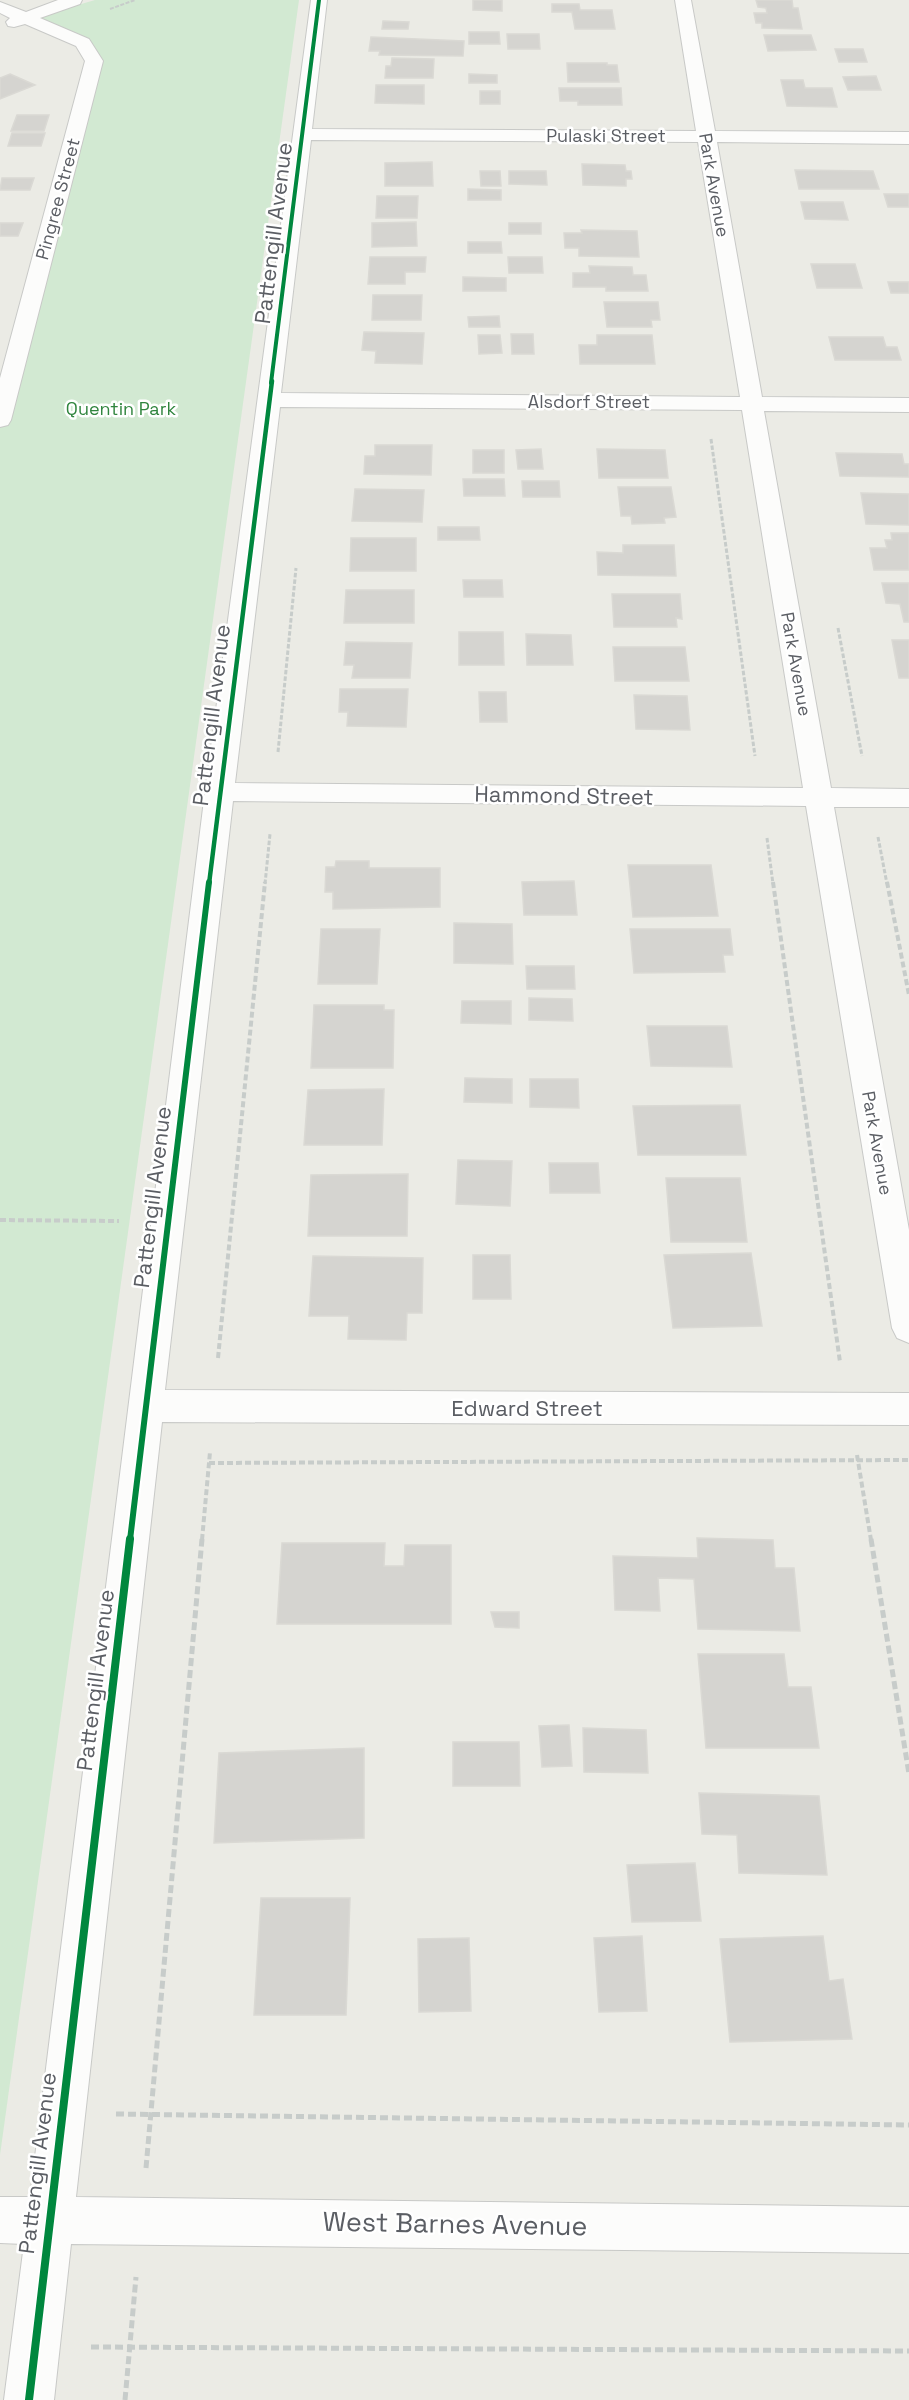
<svg xmlns="http://www.w3.org/2000/svg" width="909" height="2400" font-family="'Space Grotesk',sans-serif">
	<style>
		.green { fill: #d2e9d2 }
		.building { fill: #d5d4d0; stroke: #dad9d4; stroke-width: 1.5 }
		.lines { fill: none; stroke-linecap: round; stroke-linejoin: round }
		.minor-casing { stroke: #c8c9c7; stroke-width: 2 }
		.path-far3 { stroke: #c7ccca; stroke-width: 2; stroke-dasharray: 4 1.5; stroke-linecap: butt }
		.path-far2 { stroke: #c7ccca; stroke-width: 3; stroke-dasharray: 4.5 2; stroke-linecap: butt }
		.path-far1 { stroke: #c7ccca; stroke-width: 4; stroke-dasharray: 6 3; stroke-linecap: butt }
		.path { stroke: #c7ccca; stroke-width: 5; stroke-dasharray: 8 4; stroke-linecap: butt }
		.minor { fill: #fcfcfb; fill-rule: evenodd }
		.cycleway-far3-casing { stroke: #fff; stroke-width: 6 }
		.cycleway-far2-casing { stroke: #fff; stroke-width: 8 }
		.cycleway-far1-casing { stroke: #fff; stroke-width: 10 }
		.cycleway-casing { stroke: #fff; stroke-width: 11 }
		.cycleway-far3 { stroke: #00873e; stroke-width: 4 }
		.cycleway-far2 { stroke: #00873e; stroke-width: 4.5 }
		.cycleway-far1 { stroke: #00873e; stroke-width: 6 }
		.cycleway { stroke: #00873e; stroke-width: 8 }
		.labels { text-anchor: middle; stroke-width: 5; stroke-linejoin: round; paint-order: stroke }
		.far-street-label { font-size: 18px; fill: #5b5e64; stroke: #fff }
		.far-park-label { font-size: 18px; fill: #30853e; stroke: #fff }
		.street-label { font-size: 22px; fill: #5b5e64; stroke: #fff }
		.near-street-label { font-size: 27px; fill: #5b5e64; stroke: #fff }
	</style>
	<rect width="100%" height="100%" fill="#ebebe5"/>
	<path class="green" d="M95,0H299L0,2155V395L92,66L79,43L30,19Z"/>
	<path class="building" d="M473,0H502V11L473,10Z
		M756,0H792L793,8H798L802,29L762,28V23H756L754,13H767L766,8L758,7Z
		M552,4H579L580,10H612L615,29H575L572,12H552Z
		M383,21L409,22L408,29H382Z
		M469,32H499L500,44H469Z
		M507,34H539L540,49H508Z
		M764,35H811L816,50L768,51Z
		M371,37L464,41L463,56L379,55L380,51H369Z
		M835,49H863L867,62H839Z
		M392,58L434,59L433,78H385L386,66H391Z
		M567,63H607V65H617L619,82H568Z
		M10,74L35,85L0,99V78Z
		M469,74L497,75V83H469Z
		M876,76L881,90H848L843,77Z
		M781,80H803L805,88H832L837,107L787,106Z
		M376,85H424V104L375,103Z
		M559,88H621L622,105H578V101H560Z
		M480,91H500V104H480Z
		M17,115H49L44,131H11Z
		M12,133H45L41,146H8Z
		M432,162L433,186H385V163Z
		M582,164L625,165L626,171H631L632,179H626V186L583,185Z
		M795,170L873,171L879,189H799Z
		M480,171H500L501,186H481Z
		M509,171H546L547,185L509,184Z
		M2,178H34L30,190H0Z
		M468,189L501,190V200H468Z
		M884,194H909V207H888Z
		M377,196H418L417,218H376Z
		M801,202H843L848,220L805,219Z
		M416,222L417,246L372,247V223Z
		M0,223H23L18,236H0Z
		M509,223H541V234H509Z
		M581,230L637,231L639,257L579,256V248H565L564,233H582Z
		M468,242H501L502,253H468Z
		M370,257H426L425,272H405V284H368Z
		M508,257H542L543,273H509Z
		M811,264H855L862,288H817Z
		M589,266L632,267L633,275H646L648,291H606V287H573V273H590Z
		M463,277L506,278V291H463Z
		M888,282H909V293H891Z
		M373,295H422L421,320H372Z
		M604,302H658L660,320H651L652,327H607Z
		M499,316L500,327H469L468,317Z
		M364,332L424,333L422,364L375,363L376,351L362,350Z
		M511,334H533L534,354H512Z
		M478,335H500L502,353L479,354Z
		M597,335H652L655,364H580L579,345H597Z
		M829,337H883L886,347H897L901,360H835Z
		M375,445H432L431,475L364,474L365,456H375Z
		M541,449L543,469H518L516,450Z
		M597,449L665,450L668,478H599Z
		M473,450H504V473H473Z
		M836,453L902,454L904,464H909V477L840,476Z
		M463,479H504L505,496H464Z
		M522,481H559L560,497H523Z
		M618,487H671L676,517L664,518L665,523L632,524L631,516H621Z
		M355,489L424,490L422,522L352,521Z
		M861,493L909,494V525L866,524Z
		M438,527H479L480,540H438Z
		M891,533H909V570H874L870,548H887L885,540H892Z
		M351,538H416V571H350Z
		M623,545H674L676,576L598,575L597,552L623,553Z
		M463,580H502L503,597H464Z
		M882,583H909V622H904L900,604L886,603Z
		M346,590H414V623H344Z
		M612,594H680L682,619L676,618L677,627H614Z
		M459,632H503L504,665H459Z
		M526,634L571,635L573,665H527Z
		M892,640H909V678H899Z
		M346,642L412,643L410,678H352L354,665H344Z
		M613,647H685L689,681H615Z
		M340,689H408L406,727L347,726L348,712H339Z
		M479,692H506L507,722H480Z
		M634,695L687,696L690,730L636,729Z
		M336,861H369V868H440V907L333,909V892H325L326,867H335Z
		M628,865H711L718,916L633,917Z
		M574,881L577,915H524L522,882Z
		M454,923L512,924L513,964L454,963Z
		M321,929H380L377,984H318Z
		M630,929H730L733,955H723L725,972L634,973Z
		M526,966H574L575,989H527Z
		M529,998L572,999L573,1021L529,1020Z
		M462,1001H511V1024L461,1023Z
		M314,1005H384V1010H394L393,1068H311Z
		M647,1026H727L732,1067L651,1066Z
		M465,1078L512,1079V1103L464,1102Z
		M530,1079H578L579,1108L530,1107Z
		M384,1089L382,1145H304L308,1090Z
		M740,1105L746,1155H638L633,1106Z
		M458,1160L512,1161L510,1206L456,1204Z
		M549,1163H598L600,1193H550Z
		M408,1174L407,1236H308L311,1175Z
		M666,1178H740L747,1242H671Z
		M751,1253L762,1326L673,1328L664,1255Z
		M473,1255H510L511,1299H473Z
		M313,1256L423,1258L422,1313H407L406,1340L348,1339L349,1316H309Z
		M697,1538L773,1540L775,1568H794L800,1631L698,1629L694,1579L658,1578L660,1611L615,1610L613,1556L698,1558Z
		M282,1543H385L384,1566H404L405,1545H451V1624H277Z
		M491,1612H519V1628L495,1627Z
		M698,1654H784L788,1687H811L819,1748H706Z
		M569,1725L572,1766L542,1767L539,1726Z
		M583,1728L646,1730L648,1773L584,1772Z
		M453,1742H519L520,1786H453Z
		M364,1748V1838L214,1843L219,1753Z
		M699,1793L819,1796L827,1875L739,1873L737,1835L702,1834Z
		M695,1863L701,1921L632,1922L627,1865Z
		M261,1898H350L346,2015H254Z
		M642,1936L647,2011L599,2012L594,1938Z
		M823,1936L829,1981L843,1979L852,2039L730,2042L720,1939Z
		M469,1938L471,2011L419,2012L418,1939Z"/>
	<g class="lines">
		<defs>
			<path id="minor" d="M58,0H82L80,4L40,18L89,39L103,61L11,420L8,425L0,427V378L85,61L76,46L25,24L14,27L8,26L6,22L10,18L0,13V2L26,12Z
				M311,0H327L312,129L696,131L675,0H691L715,131L909,132V144L717,142L762,397L909,398V412L764,411L831,788L909,789V807H834L909,1230V1343L897,1338L892,1328L806,806L233,801L165,1390L909,1393V1425L162,1422L76,2197L909,2207V2253L71,2244L54,2400H4L24,2244L0,2243V2197H30L205,792ZM311,140L698,142L740,397L281,393ZM280,407L742,410L803,788L235,783Z"/>
		</defs>
		<use href="#minor" class="minor-casing"/>
		<path class="path-far3" d="M110,9L135,0"/>
		<path class="path-far2" d="M711,439L755,756
			M838,628L862,756
			M278,752L296,568
			M878,837L887,884
			M767,838L773,884
			M265,884L270,834"/>
		<path class="path-far1" d="M773,882L840,1362
			M887,882L909,995
			M0,1220L119,1221
			M218,1358L265,882
			M857,1455L871,1540
			M209,1463L909,1460
			M202,1540L210,1452"/>
		<path class="path" d="M871,1539L909,1774
			M116,2114L909,2125
			M146,2168L202,1539
			M91,2347L909,2351
			M125,2400L136,2277"/>
		<use href="#minor" class="minor"/>
		<defs>
			<path id="cycleway-far3" d="M271,383L319,0"/>
			<path id="cycleway-far2" d="M209,884L272,381"/>
			<path id="cycleway-far1" d="M130,1540L209,882"/>
			<path id="cycleway" d="M29,2400L130,1539"/>
		</defs>
		<use href="#cycleway-far3" class="cycleway-far3-casing"/>
		<use href="#cycleway-far2" class="cycleway-far2-casing"/>
		<use href="#cycleway-far1" class="cycleway-far1-casing"/>
		<use href="#cycleway" class="cycleway-casing"/>
		<use href="#cycleway-far3" class="cycleway-far3"/>
		<use href="#cycleway-far2" class="cycleway-far2"/>
		<use href="#cycleway-far1" class="cycleway-far1"/>
		<use href="#cycleway" class="cycleway"/>
	</g>
	<g class="labels">
		<g class="far-street-label">
			<text x="606" y="142">Pulaski Street</text>
			<text transform="translate(714 185) rotate(80)" y="6">Park Avenue</text>
			<text transform="translate(58 199) rotate(-75)" y="6">Pingree Street</text>
			<text x="589" y="408">Alsdorf Street</text>
			<text transform="translate(796 664) rotate(80)" y="6">Park Avenue</text>
			<text transform="translate(877 1143) rotate(80)" y="6">Park Avenue</text>
		</g>
		<g class="far-park-label">
			<text x="121" y="415">Quentin Park</text>
		</g>
		<g class="street-label">
			<text transform="translate(273 233) rotate(-83)" y="8">Pattengill Avenue</text>
			<text transform="translate(211 715) rotate(-83)" y="8">Pattengill Avenue</text>
			<text transform="translate(564 795) rotate(1)" y="8">Hammond Street</text>
			<text transform="translate(152 1197) rotate(-83)" y="8">Pattengill Avenue</text>
			<text x="527" y="1416">Edward Street</text>
			<text transform="translate(95 1680) rotate(-83)" y="8">Pattengill Avenue</text>
			<text transform="translate(37 2163) rotate(-83)" y="8">Pattengill Avenue</text>
		</g>
		<g class="near-street-label">
			<text transform="translate(455 2224) rotate(1)" y="9">West Barnes Avenue</text>
		</g>
	</g>
</svg>
